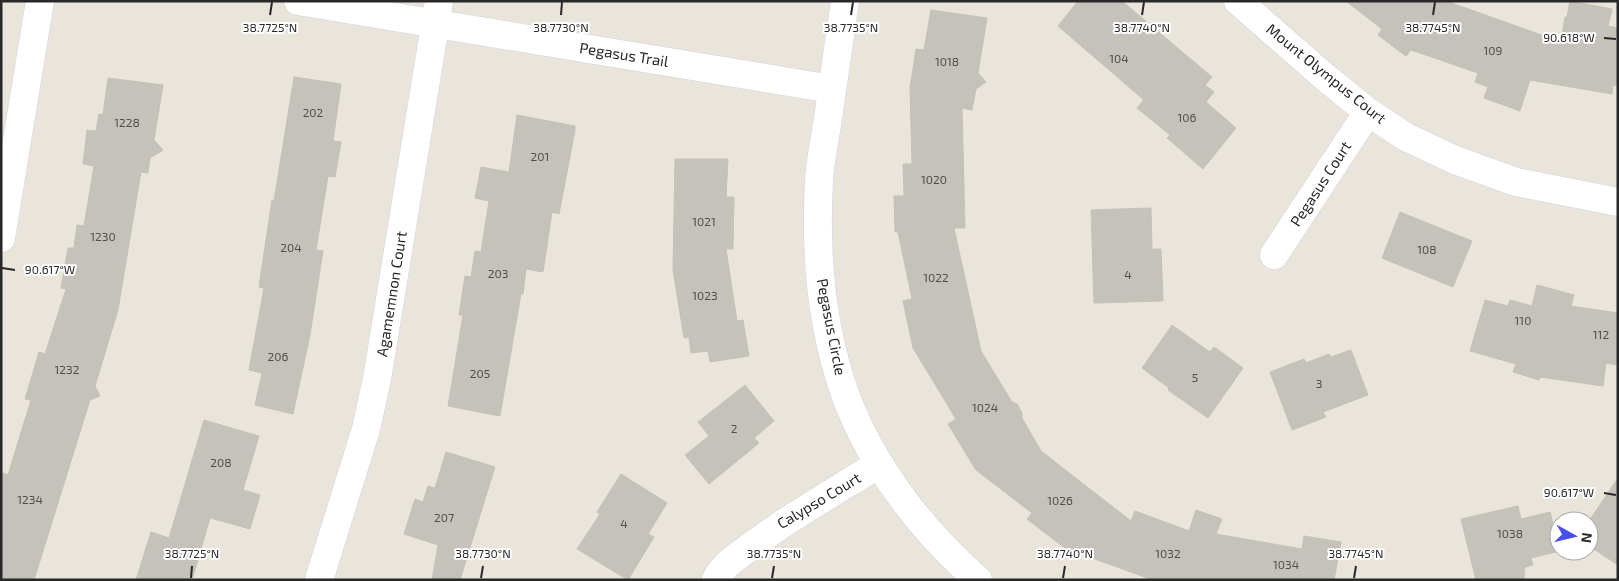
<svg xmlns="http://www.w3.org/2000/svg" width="1619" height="581" font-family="'Exo 2',sans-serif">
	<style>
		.building { fill: #c5c2bb; stroke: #c5c1b5 }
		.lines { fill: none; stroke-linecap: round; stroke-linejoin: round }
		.street-casing { stroke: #d1d1e0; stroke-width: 29 }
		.street { stroke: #fff; stroke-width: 28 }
		.ticks { fill: none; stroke: #282828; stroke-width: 2 }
		.labels { text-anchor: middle; stroke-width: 4; stroke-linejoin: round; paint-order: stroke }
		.number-label { font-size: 12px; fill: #4f4e4d }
		.street-label { font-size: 15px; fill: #282828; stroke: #fff }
		.ticks-label { font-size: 12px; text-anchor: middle; fill: #282828; stroke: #fff; stroke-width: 4; stroke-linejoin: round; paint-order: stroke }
	</style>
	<rect width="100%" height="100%" fill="#eae5db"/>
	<path class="building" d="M1078,1H1122L1212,77L1205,85L1214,92L1206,102L1236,128L1203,169L1167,138L1170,135L1137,108L1144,100L1058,26Z
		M1346,1H1446L1561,42L1565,17H1567L1570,1L1612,9L1608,26L1618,28V86L1613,85L1612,94L1530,80L1520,111L1484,98L1488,87L1475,82L1478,73L1411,50L1406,56L1378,35L1382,29Z
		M931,10L987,18L978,73L986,82L976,89L972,110L962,108L965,228H954L981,351L1012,402L1017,404L1022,413V418L1041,451L1131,521L1135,511L1189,531L1196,510L1222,519L1216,534L1302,549L1304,536L1341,542L1334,580H1153L1081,554L1078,558L1027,519L1032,513L976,470L948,424L956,419L913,348L903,301L912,299L898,232H895L894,196H904L903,164H912L910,88L916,49L924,50Z
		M294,77L341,84L333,141L341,142L335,177L328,176L316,250L323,251L310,335L293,414L255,405L262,373L249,370L264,288L259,287L265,246L272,200L274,201Z
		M108,78L163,85L154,140L163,150L150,158L148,173L141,172L118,310L95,386L100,396L90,400L34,580H1V472L8,475L31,400L25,399L39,352L45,354L66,289L61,288L68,248H74L77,225L84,226L94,166L83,164L87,130L96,131L99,114L103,115Z
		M517,115L575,126V130L559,214L552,212L543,272L526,269L523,294H521L500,416L448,406L463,315H459L465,276L471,277L475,251L481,252L489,201L475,198L481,167L509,172Z
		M675,159H728L726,197H734L733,249H726L737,321L743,320L749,356L710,362L708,351L691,353L689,337L684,338L673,270Z
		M1151,208L1152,249H1161L1163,301L1094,303L1091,210Z
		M1400,212L1472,241L1453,287L1382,258Z
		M1537,285L1574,295L1571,306L1618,313V365L1606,363L1603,386L1540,377L1539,380L1513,372L1516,364L1470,351L1485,300L1508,306L1510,300L1532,306Z
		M1172,325L1210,352L1214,347L1243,368L1208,418L1168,390L1169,388L1142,368Z
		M1351,350L1368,395L1323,412L1326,417L1292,430L1270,372L1304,359L1306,363L1329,354L1331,357Z
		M745,385L774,421L754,438L759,443L709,484L685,455L709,436L698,422Z
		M204,420L259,436L243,490L260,495L250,529L210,518L192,580H136L151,532L169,538Z
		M446,452L495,467L460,580H432L438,545L404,534L415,499L423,502L428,486L435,488Z
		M621,474L667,503L648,534L654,537L628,580L577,549L600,514L597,512Z
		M1618,478V565L1589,546V521Z
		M1518,506L1521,519L1550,512L1560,551L1531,558L1533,565L1525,567L1524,580H1476L1461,519Z"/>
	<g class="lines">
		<defs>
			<path id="street" d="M298,1L832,89
				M845,1C839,42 833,84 827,125C824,143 820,162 819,181C815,252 821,326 845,394C871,465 921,530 978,580
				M1238,1L1326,78L1368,112L1406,137L1455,160L1516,182L1618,202
				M1,238L40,1
				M1274,255L1368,112
				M319,580L366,429L377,379L439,1
				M716,580C721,567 735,558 746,550C788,518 834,492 879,464"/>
		</defs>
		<use href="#street" class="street-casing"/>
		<use href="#street" class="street"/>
	</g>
	<path class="ticks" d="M270,15L272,2M561,15L562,2M851,15L853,2M1142,15L1144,2M1433,15L1435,2M1604,38L1616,39M2,268L15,270M1604,493L1616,495M191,578L192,566M481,578L483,566M772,578L774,566M1063,578L1065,566M1354,578L1356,566"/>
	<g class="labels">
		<g class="number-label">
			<text x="1493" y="55">109</text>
			<text x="1119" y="63">104</text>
			<text x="947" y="66">1018</text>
			<text x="313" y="117">202</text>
			<text x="1187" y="122">106</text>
			<text x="127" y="127">1228</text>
			<text x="540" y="161">201</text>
			<text x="934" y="184">1020</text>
			<text x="704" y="226">1021</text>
			<text x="103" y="241">1230</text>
			<text x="291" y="252">204</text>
			<text x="1427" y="254">108</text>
			<text x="498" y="278">203</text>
			<text x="1128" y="279">4</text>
			<text x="936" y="282">1022</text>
			<text x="705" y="300">1023</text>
			<text x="1523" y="325">110</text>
			<text x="1601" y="339">112</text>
			<text x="278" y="361">206</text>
			<text x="67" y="374">1232</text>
			<text x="480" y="378">205</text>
			<text x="1195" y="382">5</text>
			<text x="1319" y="388">3</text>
			<text x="985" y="412">1024</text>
			<text x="734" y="433">2</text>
			<text x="221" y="467">208</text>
			<text x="30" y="504">1234</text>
			<text x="1060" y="505">1026</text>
			<text x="444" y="522">207</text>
			<text x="624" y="528">4</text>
			<text x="1510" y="538">1038</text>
			<text x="1168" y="558">1032</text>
			<text x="1286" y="569">1034</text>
		</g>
		<g class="street-label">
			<text transform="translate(624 55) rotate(9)" y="5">Pegasus Trail</text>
			<text transform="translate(1326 74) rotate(39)" y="5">Mount Olympus Court</text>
			<text transform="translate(1321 184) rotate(-57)" y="5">Pegasus Court</text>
			<text transform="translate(392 294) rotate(-81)" y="5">Agamemnon Court</text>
			<text transform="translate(831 327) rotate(79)" y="5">Pegasus Circle</text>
			<text transform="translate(819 501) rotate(-31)" y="5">Calypso Court</text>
		</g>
	</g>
	<g class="ticks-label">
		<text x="270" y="32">38.7725°N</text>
		<text x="561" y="32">38.7730°N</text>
		<text x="851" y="32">38.7735°N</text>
		<text x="1142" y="32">38.7740°N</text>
		<text x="1433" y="32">38.7745°N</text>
		<text x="1569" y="42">90.618°W</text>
		<text x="50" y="274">90.617°W</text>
		<text x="1569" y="497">90.617°W</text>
		<text x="192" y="558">38.7725°N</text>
		<text x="483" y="558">38.7730°N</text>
		<text x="774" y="558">38.7735°N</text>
		<text x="1065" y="558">38.7740°N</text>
		<text x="1356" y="558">38.7745°N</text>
	</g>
	<rect width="1619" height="581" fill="none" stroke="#282828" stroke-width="5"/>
	<g transform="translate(1574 536) rotate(98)"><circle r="24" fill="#ffffff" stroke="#a9a9a9"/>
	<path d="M0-4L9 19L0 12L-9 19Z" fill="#494fe9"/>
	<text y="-8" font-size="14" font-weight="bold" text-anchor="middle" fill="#282828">N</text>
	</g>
</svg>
